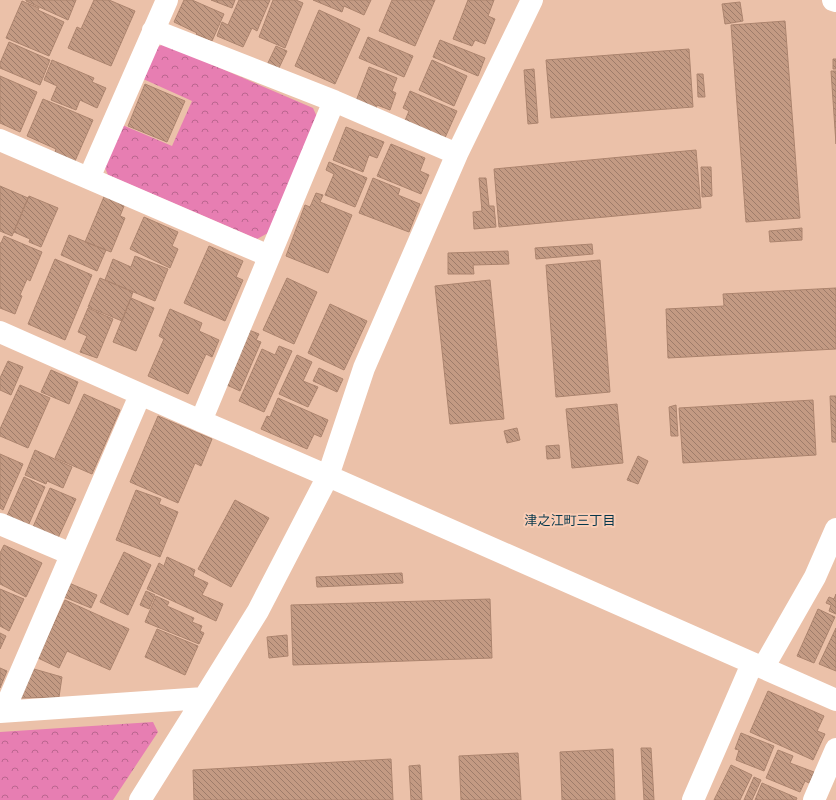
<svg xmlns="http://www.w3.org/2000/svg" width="836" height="800" font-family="Karla,'Noto Sans JP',sans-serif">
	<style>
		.park { fill: url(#park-crowns) }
		.building { fill: url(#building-back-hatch); stroke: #ac846e }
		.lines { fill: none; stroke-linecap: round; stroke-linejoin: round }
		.minor { stroke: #fff; stroke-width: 22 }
		.labels { text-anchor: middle; stroke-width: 4; stroke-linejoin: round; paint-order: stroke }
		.neighbourhood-label { font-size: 13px; fill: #04364a; stroke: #f9cdb6 }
	</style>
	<defs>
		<pattern id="park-crowns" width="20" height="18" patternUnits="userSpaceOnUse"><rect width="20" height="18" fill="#e77eb2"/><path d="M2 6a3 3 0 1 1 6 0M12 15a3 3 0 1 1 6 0" fill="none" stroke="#bb668f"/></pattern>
		<pattern id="building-back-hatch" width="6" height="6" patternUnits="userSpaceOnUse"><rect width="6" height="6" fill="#c39a83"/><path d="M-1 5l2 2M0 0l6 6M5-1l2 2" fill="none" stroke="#9e7c6a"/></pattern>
	</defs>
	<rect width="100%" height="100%" fill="#ebc1a9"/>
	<path class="park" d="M164,44L313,108L318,119L268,233L257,239L108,175L103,163L120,124L172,146L192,101L141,78L155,48Z
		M153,722L158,732L113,800H0V732Z"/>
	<path class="building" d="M26,0H76L68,20L26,1Z
		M94,0H109L135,11L111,66L68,48L77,27L81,29Z
		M184,0H192L224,14L212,41L196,34L197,33L174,22Z
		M211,0H235L232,8Z
		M239,0H270L257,31L252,28L243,47L217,36L222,22L228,25Z
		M273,0H296L303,3L285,48L259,37Z
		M313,0H371L364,15L344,6L342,12Z
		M392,0H435L415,46L379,31Z
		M468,0H494L488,16L495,19L485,44L475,40L472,46L453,39Z
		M22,1L39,8L38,10L64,22L49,56L6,38Z
		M740,2L743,21L725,24L722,4Z
		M319,10L360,29L335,84L295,66Z
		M785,21L800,218L746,222L731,25Z
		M368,37L413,56L404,77L359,58Z
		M440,40L485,58L478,76L433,57Z
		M9,42L50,60L40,85L0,68V63Z
		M276,46L287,51L278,70L267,65Z
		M689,49L693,107L551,118L546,60Z
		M833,59H836V69H833Z
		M52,60L94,78L92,82L106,88L97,108L80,100L76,110L51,100L57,86L44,80Z
		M432,60L467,76L454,106L419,90Z
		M369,67L397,78L392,91L396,93L390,110L377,105L376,109L356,101Z
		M534,69L538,123L528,124L524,70Z
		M831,71H836V144Z
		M697,74H703L705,97H698Z
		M0,76L37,92L20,132L0,123Z
		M145,84L185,101L167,142L128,126Z
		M410,91L457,111L444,140L404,123L409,111L403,108Z
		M43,99L93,120L75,161L55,152L56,149L27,136Z
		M346,127L384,142L377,158L369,155L363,172L333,160Z
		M391,144L425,158L420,171L429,175L421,194L377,176Z
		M696,150L701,208L499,227L494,169Z
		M329,162L367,178L355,207L325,195L334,174L326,170Z
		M701,167H711L712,196L702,197Z
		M373,178L400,189L398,195L420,204L409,232L359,213Z
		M479,178H486L489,206H494L496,227L474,229L473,212L482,211Z
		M0,186L28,198L12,236L0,231Z
		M106,192L120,199L118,203L124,206L120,216L125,218L111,252L85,242Z
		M316,193L323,195L320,202L352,215L328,273L286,256L305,205L310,207Z
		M29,196L58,208L41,247L29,242L30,239L14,232Z
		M144,217L178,232L172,246L178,249L170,268L130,249Z
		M802,228V240L770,242L769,231Z
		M69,235L106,250L97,271L61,255Z
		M4,236L42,252L30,281L27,279L20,295L22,296L15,314L0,308V243H1Z
		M592,244L593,254L536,259L535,248Z
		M209,246L243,261L236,277L243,280L225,321L184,303Z
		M508,251L509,264L473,265L474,274H448V253Z
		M135,256L168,269L155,301L105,280L113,259L131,267Z
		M55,259L92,275L65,340L28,324Z
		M600,260L610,392L556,397L546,265Z
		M100,278L133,292L122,321L88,307Z
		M287,278L317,292L294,344L263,330Z
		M490,280L504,419L450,424L435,286Z
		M836,288V349L668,358L666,309L724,306L723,294Z
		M131,298L154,308L136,351L113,342Z
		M330,304L367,321L344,370L308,353Z
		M88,308L113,319L97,358L80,352L87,336L78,332Z
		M170,309L202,323L199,331L219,340L212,357L206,354L188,394L148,376L164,339L159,336Z
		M249,330L259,334L256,340L261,342L240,391L220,382Z
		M279,346L292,351L264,412L239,401L262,349L275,355Z
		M297,355L312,362L303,381L318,387L308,407L279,394Z
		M8,361L23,367L11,395L0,390V378Z
		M319,368L343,379L337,392L313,381Z
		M51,370L78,382L69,404L41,392Z
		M20,385L50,398L28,448L0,436V429Z
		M84,394L120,410L92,474L55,458Z
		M830,396H836V442H832Z
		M278,398L328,420L321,437L314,434L307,449L261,429L267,416L270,417Z
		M813,400L816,455L683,463L679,408Z
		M617,404L623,463L572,468L566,409Z
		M676,405L678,436H671L669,407Z
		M158,416L212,439L201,466L195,463L178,503L130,482Z
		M517,428L520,440L507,443L504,431Z
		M559,445L560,458L547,459L546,446Z
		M35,450L72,467L63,488L47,481L46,484L25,475Z
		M0,454L23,464L3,510L0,508Z
		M638,456L648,461L638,484L627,480Z
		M24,477L45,487L28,526L7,516Z
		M50,488L76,499L58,538L33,527Z
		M136,490L161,499L159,504L178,512L160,557L116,540Z
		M235,500L269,518L231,587L198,569Z
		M4,545L42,563L26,597L0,584V553Z
		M124,552L151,565L128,615L100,602Z
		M167,557L195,570L193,576L208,583L202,595L223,604L216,621L147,589L159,563L164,566Z
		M402,573L403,583L317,587L316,577Z
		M69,583L97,595L91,608L64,597Z
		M0,589L24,599L9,631L0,626Z
		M146,591L155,595L149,609L140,605Z
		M836,594V614L829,611L831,605L826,603L829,597L834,599Z
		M156,596L169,602L167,606L194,618L192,622L202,626L200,631L204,633L199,644L145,622Z
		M490,599L492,658L293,665L291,605Z
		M65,600L129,629L110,670L67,651L59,668L38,658Z
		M818,609L835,617L814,663L797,656Z
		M836,628V671L819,664Z
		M157,629L198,646L185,675L145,657Z
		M0,633L6,636L0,649Z
		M287,635L288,656L269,658L267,637Z
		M0,668L7,671L0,688Z
		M34,669L62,677L59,697L20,698Z
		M768,691L824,716L817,731L825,734L813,760L750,732Z
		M741,733L774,746L764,771L736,760L739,750L735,749Z
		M641,748H651L654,800H644Z
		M613,749L615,800H562L560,752Z
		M778,750L793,756L790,763L814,772L809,783L805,781L800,792L766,778Z
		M518,753L521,800H461L459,756Z
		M391,759L393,800H194L193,770Z
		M420,765L422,800H411L409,766Z
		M731,765L752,775L740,800H714Z
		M754,777L761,780L752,800H744Z
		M762,783L797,798L796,800H755Z"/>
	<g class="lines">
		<path class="minor" d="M833,0L836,1
			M153,30L334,101L457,154
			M0,140L269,256
			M89,178L167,0
			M0,332L201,421L328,476L836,700
			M201,421L334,101
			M0,524L71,554
			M763,668L815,577L836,529
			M4,711L140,395
			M0,712L204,698
			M140,800L204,698L258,611L328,476L364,368L457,154L532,0
			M693,800L752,664
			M814,800L836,749"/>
	</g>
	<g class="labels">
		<g class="neighbourhood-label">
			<text x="570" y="525">津之江町三丁目</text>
		</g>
	</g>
</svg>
